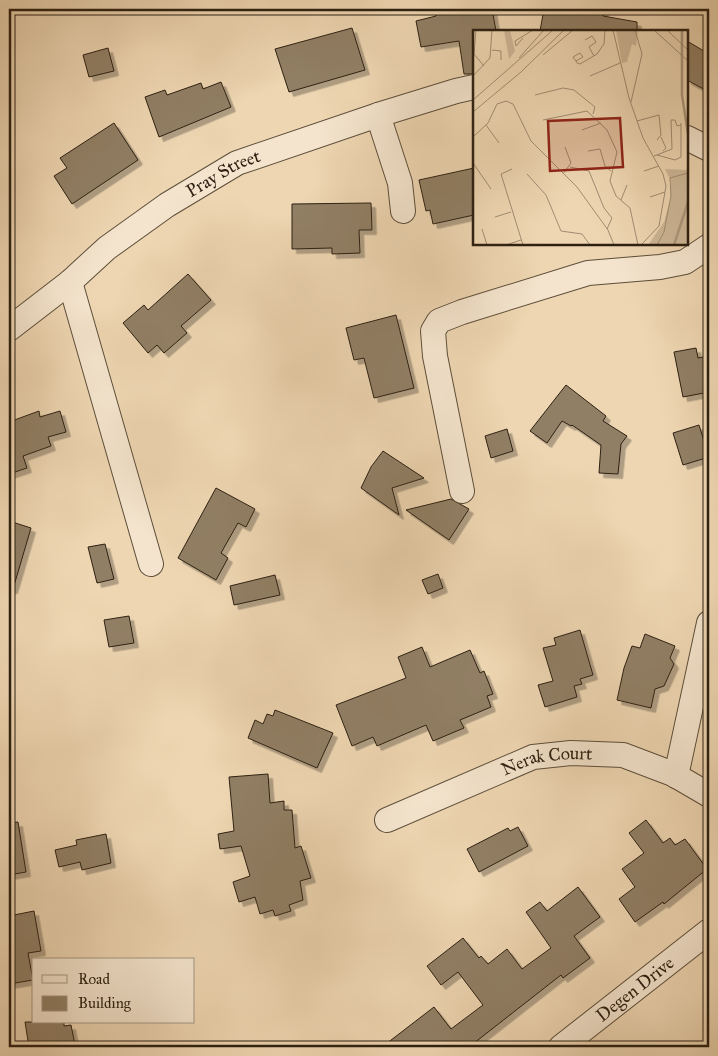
<svg xmlns="http://www.w3.org/2000/svg" width="718" height="1056" font-family="'IM FELL Great Primer',serif">
	<style>
		.building { fill: #917f65; stroke: #2d2012; filter: url(#shadow) }
		.lines { fill: none; stroke-linecap: round; stroke-linejoin: round }
		.minor-casing { stroke: #5d4e3a; stroke-width: 26 }
		.minor { stroke: #f4e4cd; stroke-width: 24 }
		.labels { text-anchor: middle; stroke-width: 4; stroke-linejoin: round; paint-order: stroke }
		.street-label { font-size: 18px; fill: #2d2012; stroke: #f4e4cd }
		.inset-river { fill: none; stroke: #ac987c; stroke-width: 2.5 }
		.inset-road { fill: none; stroke: #a18d72; stroke-width: 1 }
		.view { fill: #8f2418; fill-opacity: 0.15; stroke: #8f2418; stroke-width: 2.5 }
		.inset-edge { fill: none; stroke: #2d2012; stroke-width: 2.5 }
	</style>
	<defs>
		<filter id="shadow"><feDropShadow dx="4.5" dy="4.5" stdDeviation="0" flood-color="#0004"/></filter>
	</defs>
	<rect width="100%" height="100%" fill="#eed6b2"/>
	<filter id="stains"><feTurbulence type="fractalNoise" baseFrequency=".004" numOctaves="4"/><feColorMatrix values="0 0 0 0 .2 0 0 0 0 .09 0 0 0 0 .02 0 0 0 .5 -.17"/></filter>
	<radialGradient id="worn" r=".72"><stop offset=".6" stop-color="#630" stop-opacity="0"/><stop offset="1" stop-color="#630" stop-opacity=".3"/></radialGradient>
	<path class="building" d="M434,9H492L496,31H474V74H464L459,41L421,47L416,21L436,16Z
		M544,9L604,11L603,16L637,22V31H540Z
		M352,28L365,70L289,92L275,49Z
		M687,41L709,54V92L687,80Z
		M108,48L114,71L89,77L83,55Z
		M221,82L231,107L159,137L145,97L165,90L167,95L201,83L203,89Z
		M114,123L138,160L72,204L54,176L67,168L60,158Z
		M474,168V215L433,224L430,210L426,211L419,180Z
		M371,203L372,230H359L360,253L332,254V248L292,249V204Z
		M188,274L211,300L181,326L187,333L164,353L157,345L148,353L123,323L144,305L148,310Z
		M396,315L414,388L374,398L364,358L354,360L346,328Z
		M696,348L698,358L709,356V392L683,397L674,352Z
		M566,385L606,416L603,421L627,436L621,444L618,474L599,473L601,445L572,425L571,426L562,421L547,443L530,431Z
		M39,411L40,417L60,411L66,432L48,437L51,446L23,456L27,468L9,474V422Z
		M699,425L709,457L683,465L673,433Z
		M507,429L513,451L491,458L485,436Z
		M383,451L424,478L392,488L399,515L361,488L371,467Z
		M216,488L255,509L246,527L238,523L221,553L228,558L216,580L178,558Z
		M451,499L469,509L449,540L406,510Z
		M9,521L31,528L13,589H9Z
		M105,544L114,579L97,583L88,547Z
		M438,574L443,588L428,594L422,580Z
		M275,575L280,595L234,605L230,586Z
		M129,616L134,643L109,647L104,620Z
		M580,630L593,675L580,679L582,684L574,686L577,697L545,707L538,685L553,681L543,648L556,645L554,638Z
		M645,634L675,646L670,658L674,664L664,686L655,689L651,708L617,700L624,668L632,646L640,648Z
		M422,647L430,667L470,650L480,673L484,671L493,694L487,696L491,707L460,720L464,728L433,741L426,725L377,746L373,737L352,746L336,705L406,678L398,657Z
		M275,710L333,733L317,768L248,738L255,720L263,724L267,714L273,716Z
		M268,774L270,803L284,801V810H292L295,848L301,846L311,878L300,881L303,900L289,905L291,911L275,916L273,910L260,914L255,897L239,902L233,882L250,876L241,846L220,849L218,834L234,831L229,777Z
		M646,820L663,843L670,838L675,845L685,839L707,869L664,904L663,902L635,922L619,899L635,887L622,869L644,853L629,833Z
		M18,822L26,872L9,875V823Z
		M518,827L528,846L479,872L467,849L508,828L510,831Z
		M106,834L111,863L82,870L80,862L59,867L55,850L77,845L76,840Z
		M578,887L600,917L574,936L590,958L563,978L561,975L469,1047H382L434,1007L451,1029L483,1005L458,972L441,985L427,966L463,938L479,958L481,956L488,964L507,949L522,969L551,948L526,912L540,902L547,911Z
		M34,911L41,951L28,953L33,980L9,984V916Z
		M25,1022H64V1026L71,1025L75,1045L29,1047Z"/>
	<g class="lines">
		<defs>
			<g id="minor">
				<path d="M378,115L400,183L403,211"/>
				<path d="M687,138L709,149"/>
				<path d="M70,282L151,564"/>
				<path id="s1" d="M9,329L70,282L107,248L167,205L237,163L378,115L456,91L474,87"/>
				<path d="M462,491L435,356L433,331L439,321L462,312L588,273L660,267L685,262L709,246"/>
				<path d="M676,776L709,623"/>
				<path id="s2" d="M387,820L533,757L571,753L623,755L673,774L709,795"/>
				<path id="s3" d="M561,1047L709,931"/>
			</g>
		</defs>
		<use href="#minor" class="minor-casing"/>
		<use href="#minor" class="minor"/>
	</g>
	<g class="labels">
		<g class="street-label">
			<text dy="6" stroke="none"><textPath href="#s1" startOffset="266">Pray Street</textPath></text>
			<text dy="6" stroke="none"><textPath href="#s2" startOffset="172">Nerak Court</textPath></text>
			<text dy="6" stroke="none"><textPath href="#s3" startOffset="94">Degen Drive</textPath></text>
		</g>
	</g>
	<g transform="translate(473 30)">
		<rect width="215" height="215" fill="#eed6b2"/>
		<path d="M31,0H37L42,21L36,29ZM143,0H165L163,16L159,14L154,32L149,33ZM192,139L215,140V215H175L191,192L197,170L198,151Z" fill="#cdb797"/>
		<path class="inset-river" d="M209,0V65L215,104M201,215L215,172"/>
		<path class="inset-road" d="M3,0L1,24L11,36M140,0L156,68L170,108L190,144L193,156L186,196L168,215M181,0L215,31M194,0L215,20M50,8L43,16L42,11L60,0M112,10L119,6L123,12L116,17L121,26M19,20L28,21V30M70,25L100,0M46,28L71,0M103,31L110,27L107,23L100,27L103,31L104,33L107,34L124,24L131,14L132,0M0,46L17,28L19,0M117,46L147,33M62,65L90,58L101,60L122,77L120,84M0,70L80,0M158,72L169,24L162,0M0,82L48,42L91,0M70,90L114,81L134,100L144,122L137,151L143,166L157,178L165,215M164,91L186,85L188,105L184,110M13,95L26,113M109,100L128,93M0,107L15,93L24,74L33,71L40,74L58,111L104,157L135,200L141,215M188,107L193,118L190,121M115,121L127,119L132,136L138,141M184,125L202,130L208,127V93M181,126L199,119L198,90H202L204,96L208,95M0,133L18,159M97,137L116,141L131,178L139,188L134,199M39,139L28,144L50,215M171,141L186,136M54,144L73,165L88,201L109,204L117,215M90,144L98,133L92,117M197,148L215,143M177,167L192,162M148,170L154,155M22,187L38,182M9,199L14,215M33,215L48,210M184,215L191,202L198,166L197,148"/>
		<path class="view" d="M147,88L150,137L77,141L75,91Z"/>
		<rect width="215" height="215" class="inset-edge"/>
	</g>
	<rect width="718" height="1056" fill="none" stroke="#eed6b2" stroke-width="30"/>
	<rect x="10" y="10" width="698" height="1036" fill="none" stroke="#2d2012" stroke-width="2.5"/>
	<rect x="15" y="15" width="688" height="1026" fill="none" stroke="#2d2012"/>
	<rect x="32" y="958" width="162" height="65" fill="#f4e4cd" stroke="#a49682"/>
	<rect x="42" y="975" width="25" height="8" fill="#f4e4cd" stroke="#a49682"/>
	<text x="78" y="984" font-size="15" fill="#2d2012">Road</text>
	<rect x="42" y="996" width="25" height="15" fill="#917f65" stroke="#a49682"/>
	<text x="78" y="1008" font-size="15" fill="#2d2012">Building</text>
	<rect width="100%" height="100%" filter="url(#stains)"/>
	<rect width="100%" height="100%" fill="url(#worn)"/>
</svg>
